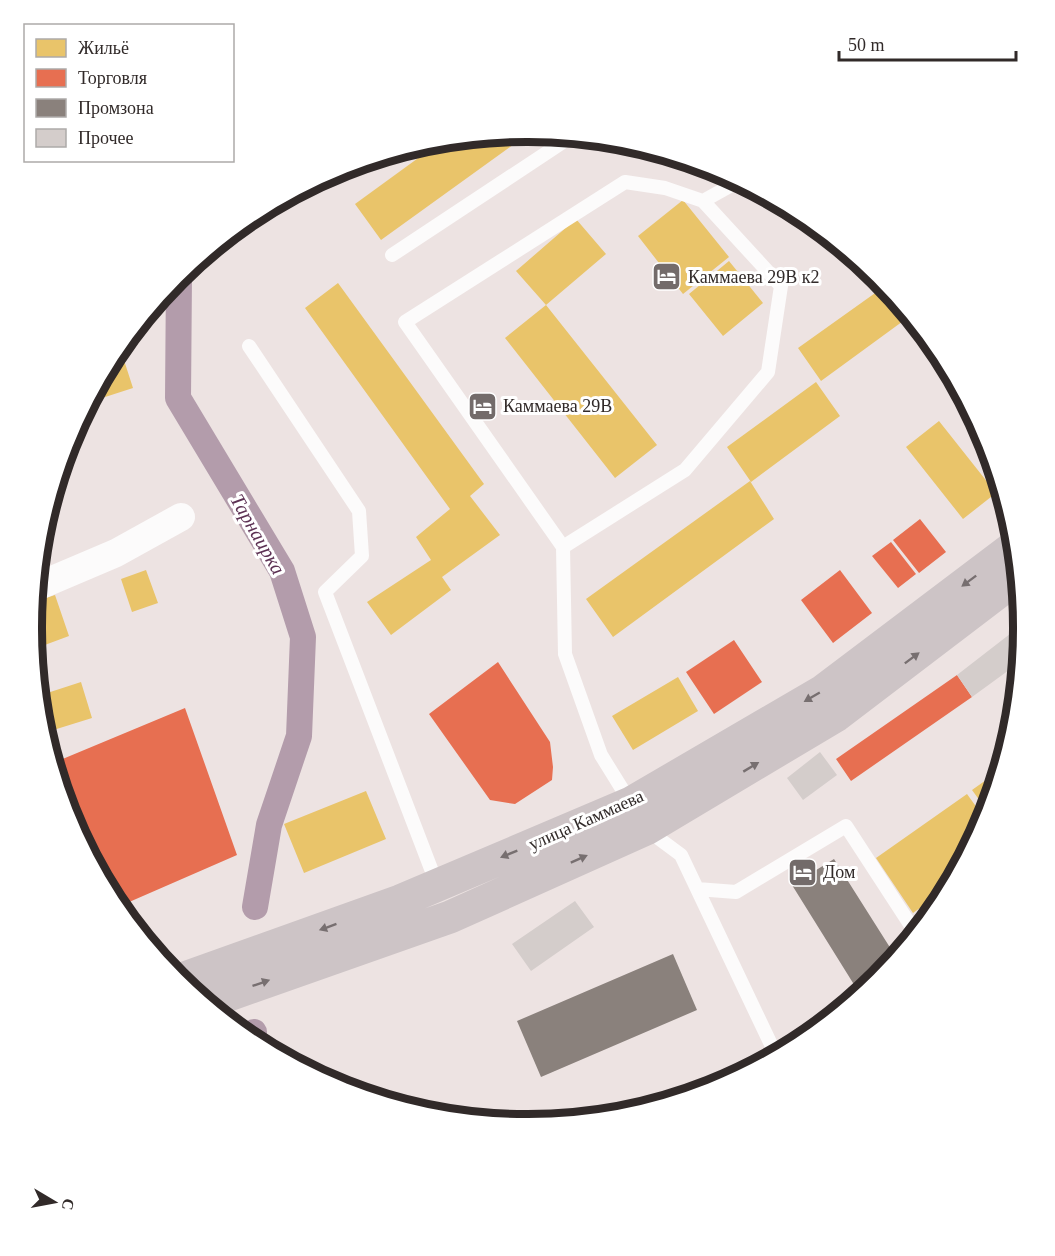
<svg xmlns="http://www.w3.org/2000/svg" width="1055" height="1256" font-family="'Times New Roman',serif">
	<style>
		.homes { fill: #e9c46a }
		.shops { fill: #e76f51 }
		.industry { fill: #8a817c }
		.lines { fill: none; stroke-linecap: round; stroke-linejoin: round }
		.canal { stroke: #b39cab; stroke-width: 26 }
		.building { fill: #d4cdcb }
		.service { stroke: #fcfbfb; stroke-width: 14 }
		.minor { stroke: #fcfbfb; stroke-width: 28 }
		.primary { stroke: #cdc4c6; stroke-width: 33 }
		.oneway { fill: #776f70 }
		.labels { text-anchor: middle; stroke-width: 6; stroke-linejoin: round; paint-order: stroke }
		.poi-label { font-size: 18px; fill: #312a29; stroke: #fff; text-anchor: start }
		.street-label { font-size: 18px; fill: #312a29; stroke: #fff }
		.water-label { font-size: 20px; font-style: italic; fill: #5d3254; stroke: #fff }
		.rim { fill: none; stroke: #312a29; stroke-width: 8 }
	</style>
	<rect width="100%" height="100%" fill="#ede3e2"/>
	<path class="homes" d="M531,132L381,240L355,204L443,140Z
		M683,200L729,257L683,294L638,236Z
		M576,219L606,254L546,305L516,271Z
		M729,261L763,303L723,336L689,294Z
		M338,283L484,484L470,496L500,535L442,577L451,590L391,635L367,602L431,560L416,537L450,509L305,308Z
		M885,286L910,316L821,381L798,348Z
		M546,305L657,445L615,478L505,338Z
		M132,332L134,342L122,344Z
		M122,354L133,388L102,398L98,384L113,357Z
		M816,382L840,416L751,482L727,447Z
		M939,421L996,493L963,519L906,447Z
		M750,481L774,519L613,637L586,599Z
		M146,570L158,603L132,612L121,579Z
		M55,595L69,636L34,649L32,628L34,602Z
		M678,677L698,711L633,750L612,716Z
		M81,682L92,718L47,732L38,696Z
		M1000,770L988,812L972,790Z
		M366,791L386,839L304,873L284,824Z
		M967,794L985,819L949,887L913,913L876,858Z"/>
	<path class="shops" d="M920,519L946,552L919,573L893,540Z
		M891,542L916,574L898,588L872,556Z
		M840,570L872,613L833,643L801,600Z
		M734,640L762,682L714,714L686,672Z
		M498,662L550,742L553,767L552,780L515,804L490,800L429,714Z
		M957,675L972,697L851,781L836,759Z
		M185,708L237,855L120,906L121,910L69,817L53,763Z"/>
	<path class="industry" d="M834,859L896,957L879,978L858,991L792,885Z
		M673,954L697,1010L541,1077L517,1021Z"/>
	<g class="lines">
		<path class="canal" d="M179,275L178,398L282,571L303,637L299,736L269,825L255,907
			M248,1037L254,1032"/>
	</g>
	<path class="building" d="M1023,624L1020,662L972,697L957,675Z
		M820,752L837,775L803,800L787,778Z
		M575,901L594,927L531,971L512,944Z"/>
	<g class="lines">
		<path class="service" d="M392,255L572,136
			M249,346L359,511L362,556L325,592L438,887
			M563,547L405,322L625,182L665,188L703,201L739,181
			M632,805L601,755L565,654L563,547L685,470L768,372L781,286L703,201
			M646,829L681,855L776,1055
			M697,889L736,892L846,826L915,932L918,930"/>
		<path class="minor" d="M36,587L116,553L181,517"/>
		<path class="primary" d="M179,980L400,901L631,803L823,691L1015,546
			M206,1003L450,917L646,829L837,715L1018,577"/>
	</g>
	<defs><path id="oneway-solid" d="M-6-.8H1V-3.2L6.5 0L1 3.2V.8H-6Z" transform="scale(1.5)"/></defs>
	<g class="oneway">
		<use href="#oneway-solid" transform="translate(969 581) rotate(143)"/>
		<use href="#oneway-solid" transform="translate(912 658) rotate(-37)"/>
		<use href="#oneway-solid" transform="translate(812 697) rotate(150)"/>
		<use href="#oneway-solid" transform="translate(751 767) rotate(-31)"/>
		<use href="#oneway-solid" transform="translate(509 854) rotate(158)"/>
		<use href="#oneway-solid" transform="translate(579 859) rotate(-24)"/>
		<use href="#oneway-solid" transform="translate(328 927) rotate(160)"/>
		<use href="#oneway-solid" transform="translate(261 983) rotate(-19)"/>
	</g>
	<defs>
		<symbol id="hotel-square" viewBox="-11 -11 22 22"><rect x="-9" y="-9" width="18" height="18" rx="4" fill="#736b6a" stroke="#fff"/><path d="M-6-4.5h1.5V1H6V5H4.5V3h-9V5H-6ZM-4 0a1.8 1.8 0 1 1 3.6 0ZM.5 0V-2.5h3Q6-2.5 6 0Z" fill="#fff"/></symbol>
	</defs>
	<g fill-rule="evenodd">
		<use href="#hotel-square" x="650" y="260" width="33" height="33"/>
		<use href="#hotel-square" x="466" y="390" width="33" height="33"/>
		<use href="#hotel-square" x="786" y="856" width="33" height="33"/>
	</g>
	<g class="labels">
		<g class="poi-label">
			<text x="688" y="283">Каммаева 29В к2</text>
			<text x="503" y="412">Каммаева 29В</text>
			<text x="823" y="878">Дом</text>
		</g>
		<g class="street-label">
			<text transform="translate(586 820) rotate(-24)" y="6">улица Каммаева</text>
		</g>
		<g class="water-label">
			<text transform="translate(258 534) rotate(60)" y="7">Тарнаирка</text>
		</g>
	</g>
	<path d="M0 0H1055V1256H0ZM527 142H528A485 485 0 0 1 1013 627V629A485 485 0 0 1 528 1114H527A485 485 0 0 1 42 629V627A485 485 0 0 1 527 142Z" fill="#fff" fill-rule="evenodd"/>
	<path class="rim" d="M527 142H528A485 485 0 0 1 1013 627V629A485 485 0 0 1 528 1114H527A485 485 0 0 1 42 629V627A485 485 0 0 1 527 142Z"/>
	<rect x="24" y="24" width="210" height="138" fill="#ffffff" stroke="#adaaa9" stroke-width="1.5"/>
	<rect x="36" y="39" width="30" height="18" fill="#e9c46a" stroke="#adaaa9" stroke-width="1.5"/>
	<text x="78" y="54" font-size="18" fill="#312a29">Жильё</text>
	<rect x="36" y="69" width="30" height="18" fill="#e76f51" stroke="#adaaa9" stroke-width="1.5"/>
	<text x="78" y="84" font-size="18" fill="#312a29">Торговля</text>
	<rect x="36" y="99" width="30" height="18" fill="#8a817c" stroke="#adaaa9" stroke-width="1.5"/>
	<text x="78" y="114" font-size="18" fill="#312a29">Промзона</text>
	<rect x="36" y="129" width="30" height="18" fill="#d4cdcb" stroke="#adaaa9" stroke-width="1.5"/>
	<text x="78" y="144" font-size="18" fill="#312a29">Прочее</text>
	<g transform="translate(54 1202) rotate(100)" stroke="#ffffff" stroke-width="4.5" paint-order="stroke">
	<path d="M0-4.5L10 22L0 15L-10 22Z" fill="#312a29"/>
	<text y="-9" font-size="16" font-weight="bold" text-anchor="middle" fill="#312a29">С</text>
	</g>
	<path d="M839 51v9h177v-9" fill="none" stroke="#312a29" stroke-width="3"/>
	<text x="848" y="51" font-size="18" fill="#312a29" stroke="#ffffff" stroke-width="4.5" paint-order="stroke">50 m</text>
</svg>
